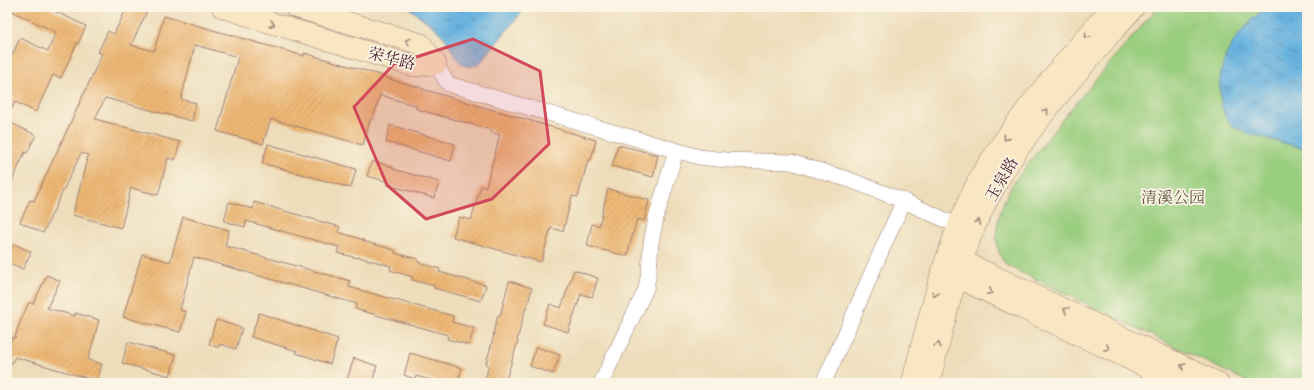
<svg xmlns="http://www.w3.org/2000/svg" width="1314" height="390" font-family="'EB Garamond','Noto Serif SC',serif">
	<style>
		.park { fill: #9ace7f; stroke: #727655 }
		.water { fill: url(#water-ripples); stroke: #586884 }
		.building { fill: url(#building-hatch) }
		.lines { fill: none; stroke-linecap: round; stroke-linejoin: round }
		.street-casing { stroke: #9c7e72; stroke-width: 16 }
		.secondary-casing { stroke: #9c7e72; stroke-width: 22 }
		.street { stroke: #fff; stroke-width: 15 }
		.secondary { stroke: #f9e7c3; stroke-width: 21 }
		.oneway { stroke: #a28377 }
		.marked { fill: #d1495b; fill-opacity: 0.2; stroke: #d1495b; stroke-width: 3; stroke-linejoin: round }
		.labels { text-anchor: middle; stroke-width: 3.5; stroke-linejoin: round; paint-order: stroke }
		.street-label { font-size: 16px; fill: #4a1f2b; stroke: #fcf5e5 }
		.park-label { font-size: 16px; fill: #625444; stroke: #fcf5e5 }
	</style>
	<defs>
		<pattern id="water-ripples" width="26" height="14" patternUnits="userSpaceOnUse"><rect width="26" height="14" fill="#65b1de"/><path d="M2 4q2-2 4 0t4 0M15 11q2-2 4 0t4 0" fill="none" stroke="#558fb4"/></pattern>
		<pattern id="building-hatch" width="6" height="6" patternUnits="userSpaceOnUse"><rect width="6" height="6" fill="#edb775"/><path d="M-1 1l2-2M0 6l6-6M5 7l2-2" fill="none" stroke="#cd9d65"/></pattern>
	</defs>
	<rect width="100%" height="100%" fill="#fcf5e5"/>
	<filter id="ink" filterUnits="userSpaceOnUse"><feTurbulence type="fractalNoise" baseFrequency=".025" numOctaves="2"/><feDisplacementMap in="SourceGraphic" scale="8" xChannelSelector="R" yChannelSelector="G"/><feConvolveMatrix kernelMatrix="1 2 1 2 8 2 1 2 1" color-interpolation-filters="sRGB"/></filter>
	<filter id="wash" filterUnits="userSpaceOnUse"><feTurbulence type="fractalNoise" baseFrequency=".012" numOctaves="4" result="noise"/><feDisplacementMap in="SourceGraphic" scale="16" xChannelSelector="R" yChannelSelector="G"/><feGaussianBlur stdDeviation="0.9" result="paint"/><feColorMatrix in="noise" values="0 0 0 0 0 0 0 0 0 0 0 0 0 0 0 0 0 1.4 0 .05"/><feComposite in="paint" operator="in"/></filter>
	<g filter="url(#wash)">
		<rect width="100%" height="100%" fill="#edddba"/>
		<path class="park" d="M1158,7H1307V383H1250L1006,265C987,241 1000,205 1014,182L1069,111Z"/>
		<path class="water" d="M408,7H526L479,64C474,66 470,68 464,65C453,59 451,44 442,35C432,24 419,16 408,7Z
			M1266,7H1307V149C1293,145 1279,142 1265,138C1255,135 1245,133 1236,128C1228,124 1222,111 1221,102C1215,59 1235,34 1266,7Z"/>
		<g id="blocks">
			<path class="building" d="M7,7H46L86,26L78,44L77,43L61,78L53,75L36,112L15,102L7,119V66L20,38L48,51L56,32L7,9Z
				M127,7H149L131,45L154,51L164,16L304,56V53L387,77L386,78L422,88V89L596,140L591,160H588L578,197L572,196L563,231L551,228L541,262L453,237L459,217L471,220L481,186L486,187L500,135L491,132L492,130L416,109L417,106L380,95L373,119L371,118L363,145L271,119L263,144L217,131L238,57L195,45L181,99L196,103L192,121L105,98L95,119L180,142L175,160L168,158L158,195L131,188L121,228L73,215L88,155L81,153L43,233L20,222L30,200L34,201L87,87L102,54L98,52L108,31L114,34Z
				M7,121L36,135L27,153L25,152L7,192Z
				M390,125L455,144L451,161L386,142Z
				M268,144L356,169L351,188L262,163Z
				M618,145L658,155L653,177L612,166Z
				M372,161L393,167V169L439,182L434,198L388,185L389,182L367,176Z
				M608,189L649,200L644,221L637,219L627,256L587,246L592,224L599,226Z
				M229,202L253,209L254,202L340,227L338,232L364,240L363,241L395,250V253L418,259V262L440,269L439,272L486,285L481,301L434,288L435,286L412,280L413,277L390,270L391,266L359,257L358,258L337,253L339,247L246,221L245,227L224,221Z
				M183,217L229,230L225,246L350,281L349,287L453,316L452,322L474,328L469,345L447,339L448,335L355,309L357,304L194,257L180,310L186,312L180,332L123,317L142,254L170,262Z
				M14,244L31,252L23,269L7,262V258Z
				M574,270L598,278L592,297L581,294L568,332L543,324L550,304L561,308Z
				M47,275L60,281L47,308L75,316V313L99,320L88,360L102,364L97,381L15,357L7,372V348L12,338H15L18,327L29,302L33,304Z
				M509,281L532,288L527,307H526L517,340L518,341L505,383H484L489,365L486,364L494,335L493,334L498,315L500,316Z
				M259,313L338,339L330,364L296,353L297,351L251,337Z
				M216,320L242,328L236,349L220,344L219,348L209,344Z
				M128,342L176,355L170,376L122,363Z
				M536,347L560,355L553,374L530,366Z
				M410,353L462,368L457,383H441L416,376L415,379L404,375Z
				M354,358L377,366L372,383H353V381L347,379Z"/>
		</g>
	</g>
	<g filter="url(#ink)">
		<use href="#blocks" fill-opacity="0" stroke="#9c7e72" stroke-width="1"/>
		<g class="lines">
			<defs>
				<path id="street" d="M436,64L448,84L699,157L726,160L791,162L850,180L904,201L958,226
					M601,383L646,289L649,271L651,243L656,218L676,151
					M823,383C852,323 875,261 904,201"/>
				<path id="secondary" d="M222,7L268,22L414,66L436,64
					M295,7L421,44L436,64
					M950,255L1218,383
					M944,271L1180,383
					M912,383C930,313 946,244 979,179C987,165 996,152 1005,139C1038,92 1075,50 1112,7
					M929,383C946,316 960,246 995,186C1033,120 1085,64 1134,7"/>
			</defs>
			<use href="#street" class="street-casing"/>
			<use href="#secondary" class="secondary-casing"/>
			<use href="#street" class="street"/>
			<use href="#secondary" class="secondary"/>
		</g>
		<defs><path id="oneway-chevron" d="M-2-3.5L2.5 0L-2 3.5" fill="none" stroke-width="1.6" stroke-linecap="round" stroke-linejoin="round"/></defs>
		<g class="oneway">
			<use href="#oneway-chevron" transform="translate(272 24) rotate(17)"/>
			<use href="#oneway-chevron" transform="translate(1087 36) rotate(131)"/>
			<use href="#oneway-chevron" transform="translate(408 41) rotate(-164)"/>
			<use href="#oneway-chevron" transform="translate(1046 111) rotate(-53)"/>
			<use href="#oneway-chevron" transform="translate(1006 138) rotate(125)"/>
			<use href="#oneway-chevron" transform="translate(978 222) rotate(-67)"/>
			<use href="#oneway-chevron" transform="translate(990 292) rotate(25)"/>
			<use href="#oneway-chevron" transform="translate(935 294) rotate(106)"/>
			<use href="#oneway-chevron" transform="translate(1066 310) rotate(-155)"/>
			<use href="#oneway-chevron" transform="translate(938 345) rotate(-76)"/>
			<use href="#oneway-chevron" transform="translate(1107 348) rotate(25)"/>
			<use href="#oneway-chevron" transform="translate(1183 366) rotate(-155)"/>
		</g>
	</g>
	<path class="marked" d="M473,39L540,71L549,144L492,199L426,219L387,185L354,107L394,64Z"/>
	<g class="labels">
		<g class="street-label">
			<text transform="translate(392 58) rotate(14)" y="6">荣华路</text>
			<text transform="translate(1001 179) rotate(-60)" y="6">玉泉路</text>
		</g>
		<g class="park-label">
			<text x="1173" y="203">清溪公园</text>
		</g>
	</g>
	<rect width="1314" height="390" fill="none" stroke="#fcf5e5" stroke-width="24"/>
</svg>
